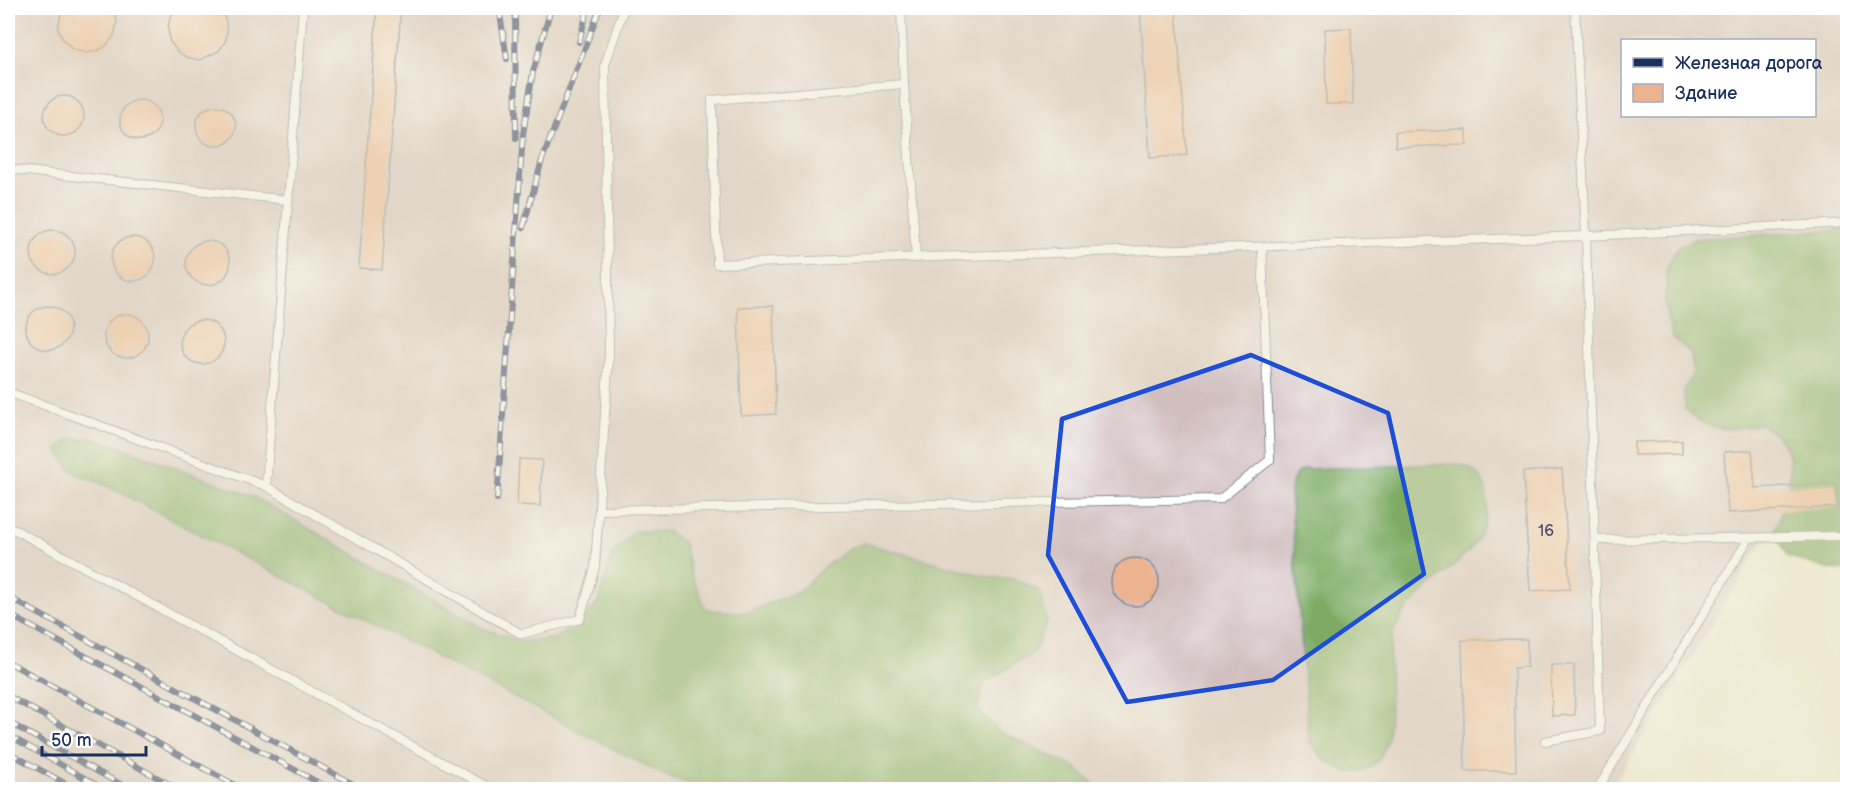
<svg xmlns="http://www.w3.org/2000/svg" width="1855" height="797" font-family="'Balsamiq Sans',sans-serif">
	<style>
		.industrial { fill: #d1bfbf; fill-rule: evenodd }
		.forest { fill: #7dab64; stroke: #4c6d61; stroke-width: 1.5 }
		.building { fill: #ecb391 }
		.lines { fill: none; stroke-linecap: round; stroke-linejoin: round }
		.lane-casing { stroke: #848c97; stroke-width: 10 }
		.lane { stroke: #fff; stroke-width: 8 }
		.rail-casing { stroke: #1b2f5e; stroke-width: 6 }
		.rail { stroke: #fff; stroke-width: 4; stroke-dasharray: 11; stroke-linecap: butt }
		.marked { fill: none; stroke: #1d4ed8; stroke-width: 4.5; stroke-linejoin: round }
		.labels { text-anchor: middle; stroke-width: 4.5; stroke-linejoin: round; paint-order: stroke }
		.number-label { font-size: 16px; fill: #4f506b }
	</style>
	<rect width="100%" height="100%" fill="#fff"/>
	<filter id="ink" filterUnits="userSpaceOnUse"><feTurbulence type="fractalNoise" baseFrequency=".0167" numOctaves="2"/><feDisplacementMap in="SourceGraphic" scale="12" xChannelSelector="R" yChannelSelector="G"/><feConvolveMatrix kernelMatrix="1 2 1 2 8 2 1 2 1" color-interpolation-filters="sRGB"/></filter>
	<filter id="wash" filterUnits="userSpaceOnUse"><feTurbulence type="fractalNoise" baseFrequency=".008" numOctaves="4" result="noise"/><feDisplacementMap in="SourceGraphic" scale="24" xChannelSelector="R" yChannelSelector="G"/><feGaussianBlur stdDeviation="1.35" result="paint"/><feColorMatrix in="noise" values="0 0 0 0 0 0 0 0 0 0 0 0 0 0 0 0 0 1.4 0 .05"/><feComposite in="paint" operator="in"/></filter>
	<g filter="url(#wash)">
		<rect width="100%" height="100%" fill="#eee9d0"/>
		<path class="industrial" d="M8,8H1847V533L1762,542L1611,789H8ZM1622,40H1814V116H1622Z"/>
		<path class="forest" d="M1847,229V570L1827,569L1787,556L1775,531C1784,502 1799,470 1782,441C1778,434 1766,429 1760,424C1729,431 1709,433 1685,410L1684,390L1693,373L1691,353L1672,337L1665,308L1666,270L1677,248L1694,239Z
			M70,438L95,439L127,449L254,497L482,628L520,641L553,639L580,624L598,602L612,555L634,531H667L684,543L691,574L706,609L744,613L799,592L824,567L847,550L864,543L989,577L1015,579L1040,591L1047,622L1034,652L984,683L977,708L1000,732L1076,768L1099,789H705L664,775L111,488L73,472L57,451Z
			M1458,464C1477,470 1486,478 1487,499C1492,563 1411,580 1393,634C1382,668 1403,746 1371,767C1366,771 1355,771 1349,773L1325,760L1309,741L1290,489L1296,474L1305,469Z"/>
		<g id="blocks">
			<path class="building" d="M62,8H113L117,22L114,36L106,46L97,51L86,53L72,49L62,38L58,28Z
				M178,8H218L225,18L227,29L226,40L219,51L200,60L186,57L177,51L170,42L168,28L170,17Z
				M377,8H401L382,270L359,268Z
				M1140,8H1176L1187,155L1150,158Z
				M1351,28L1353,104H1326L1325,29Z
				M44 116a20 20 0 1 1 40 0a20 20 0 1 1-40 0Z
				M120 120a20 20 0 1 1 40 0a20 20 0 1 1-40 0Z
				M196 126a20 20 0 1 1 40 0a20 20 0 1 1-40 0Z
				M1467,130V145L1396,147L1395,132Z
				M31 252a22 22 0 1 1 44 0a22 22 0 1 1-44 0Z
				M111 259a22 22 0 1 1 44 0a22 22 0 1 1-44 0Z
				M186 263a22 22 0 1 1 44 0a22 22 0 1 1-44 0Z
				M773,306L776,414L741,416L738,307Z
				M26 328a22 22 0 1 1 44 0a22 22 0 1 1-44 0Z
				M104 336a22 22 0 1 1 44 0a22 22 0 1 1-44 0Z
				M180 342a22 22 0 1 1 44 0a22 22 0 1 1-44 0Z
				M1682,441V454L1634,455V442Z
				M1752,450L1755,488L1836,483L1838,507L1728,513L1724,452Z
				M519,459L542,460L540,506L517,505Z
				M1562,469L1570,589L1530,591L1523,472Z
				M1111 582a24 24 0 1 1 48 0a24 24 0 1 1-48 0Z
				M1527,639V667L1514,668L1516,771H1465L1462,640Z
				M1551,665H1574L1575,715L1552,716Z"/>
		</g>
	</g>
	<g filter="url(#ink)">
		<use href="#blocks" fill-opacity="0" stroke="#848c97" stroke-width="1.5"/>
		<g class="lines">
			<defs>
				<path id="lane" d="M901,8L904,84L916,258
					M904,84L712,100L717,264L1586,236L1848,223
					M8,169L288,200
					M8,392L266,486L521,634L580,619L595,567L609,354L605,65L624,8
					M266,486L303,8
					M599,510L1220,499L1270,460L1262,247
					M8,526L493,790
					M1595,540L1848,536
					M1545,741L1600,731L1586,236L1575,8
					M1597,790L1749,538"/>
			</defs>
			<use href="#lane" class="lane-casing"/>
			<use href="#lane" class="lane"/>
			<defs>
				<path id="rail" d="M499,8L507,59
					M515,8L516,138
					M579,42L588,8
					M523,228L542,160L600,8
					M497,499L523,134L533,72L551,8
					M8,597L364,790
					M8,614L332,790
					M8,662L244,790
					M8,696L180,790
					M8,722L131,790
					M8,735L106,790
					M8,752L77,790"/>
			</defs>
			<use href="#rail" class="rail-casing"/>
			<use href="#rail" class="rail"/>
		</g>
	</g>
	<path d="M0 0H1855V797H0ZM1251,355L1388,413L1424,574L1273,680L1127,702L1048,555L1062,419Z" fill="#eee9d0" fill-opacity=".55" fill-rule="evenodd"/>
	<path class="marked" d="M1251,355L1388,413L1424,574L1273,680L1127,702L1048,555L1062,419Z"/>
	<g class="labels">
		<g class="number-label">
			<text x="1546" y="536">16</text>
		</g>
	</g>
	<rect width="1855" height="797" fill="none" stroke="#fff" stroke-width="30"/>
	<rect x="1621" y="39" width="195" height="78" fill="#ffffff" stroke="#a4acbf" stroke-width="1.5"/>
	<rect x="1633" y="58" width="30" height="9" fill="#1b2f5e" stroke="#a4acbf" stroke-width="1.5"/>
	<text x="1675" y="69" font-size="18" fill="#1b2f5e">Железная дорога</text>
	<rect x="1633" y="84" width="30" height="18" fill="#ecb391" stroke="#a4acbf" stroke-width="1.5"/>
	<text x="1675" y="99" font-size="18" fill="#1b2f5e">Здание</text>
	<path d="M42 746v9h104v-9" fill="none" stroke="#1b2f5e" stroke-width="3"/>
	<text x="51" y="746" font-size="18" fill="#1b2f5e" stroke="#ffffff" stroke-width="4.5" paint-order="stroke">50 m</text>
</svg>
